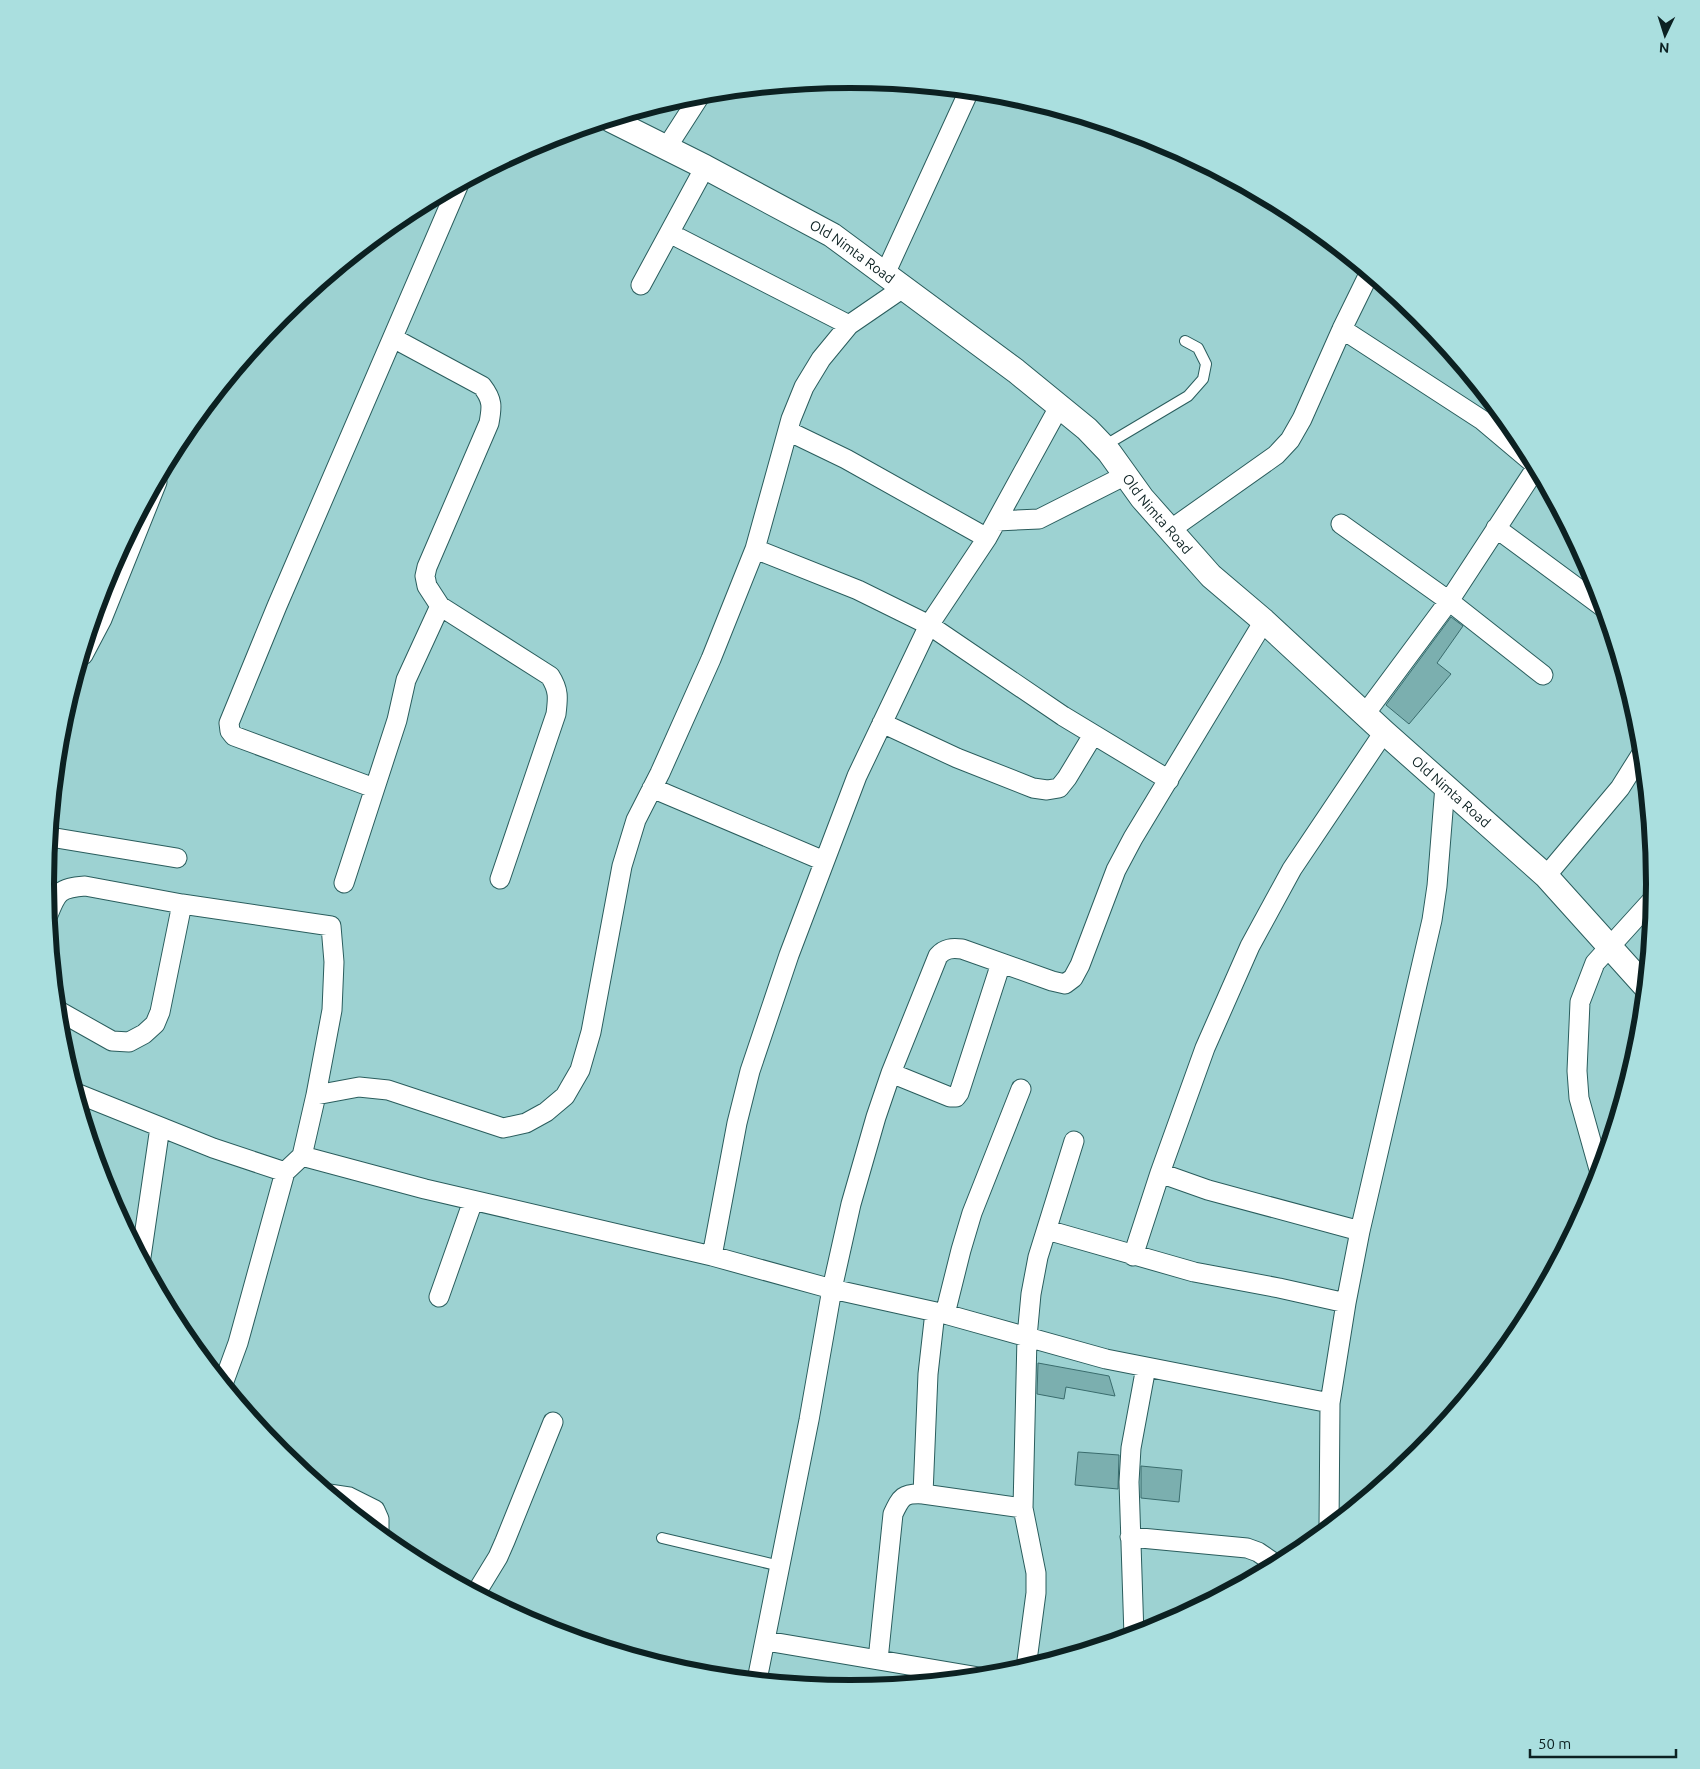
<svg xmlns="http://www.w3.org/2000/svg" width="1700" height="1769" font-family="Ubuntu,sans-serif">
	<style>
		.building { fill: #7bafaf; stroke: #3a6c6d }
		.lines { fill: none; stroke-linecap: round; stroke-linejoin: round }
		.service-casing { stroke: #2a5d5d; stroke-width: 12 }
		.minor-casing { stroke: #2a5d5d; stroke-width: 21 }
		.tertiary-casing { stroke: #2a5d5d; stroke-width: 26 }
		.service { stroke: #fff; stroke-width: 10 }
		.minor { stroke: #fff; stroke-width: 19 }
		.tertiary { stroke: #fff; stroke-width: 24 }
		.labels { text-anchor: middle; stroke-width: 4.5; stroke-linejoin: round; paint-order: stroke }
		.street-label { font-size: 14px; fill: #0c2122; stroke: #aadfdf }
		.rim { fill: none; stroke: #0c2122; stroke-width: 6 }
	</style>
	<rect width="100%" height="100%" fill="#9dd2d2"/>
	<path class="building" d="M1451,617L1463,626L1437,663L1451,674L1409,724L1386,705Z
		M1038,1363L1109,1376L1115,1396L1066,1387L1064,1399L1037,1394Z
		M1078,1452L1119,1455L1118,1489L1075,1485Z
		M1141,1466L1182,1470L1179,1502L1141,1498Z"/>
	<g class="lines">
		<defs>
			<path id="service" d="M1104,446L1188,396L1203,379L1206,364L1198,348L1185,341
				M662,1538L780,1566"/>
			<path id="minor" d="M667,147L701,94
				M679,238L849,325
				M885,274L969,91
				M641,285L705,167
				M1342,329L1482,420L1533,463
				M393,338L482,386C493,400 492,407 489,423L427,567L425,576L427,586L440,606L550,676C559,690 558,698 556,714L500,879
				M788,431L846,459L987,538
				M997,521L1039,519L1126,475
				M1341,524L1449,601L1543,675
				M1496,528L1603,607
				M1170,530L1276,455L1290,440L1302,419L1342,329L1369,274
				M755,549L858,590L929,625L1063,716L1169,780
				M83,655L102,619L157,482
				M1365,714L1449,601L1536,468
				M882,723L957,758L1033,788L1047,790L1059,788L1067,778L1093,735
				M374,788L234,736L230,731L229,723L277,606L458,186
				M652,788L824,861
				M50,837L177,858
				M1546,876L1620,788L1642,753
				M344,883L397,720L406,680L440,606
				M182,904L331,926L334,962L332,1010L316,1095
				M48,915C57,892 59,888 85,886L182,904L160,1012L155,1024L144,1034L129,1042L112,1041L57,1010
				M891,1073L950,1097H956L959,1093L1001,963
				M76,1093L213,1148L285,1172L302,1156L316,1095L359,1087L388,1090L503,1128L526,1123L546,1112L565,1096L580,1070L591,1032L622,866L636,820L660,773L711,659L755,549L791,419L804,387L821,359L849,325L903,288
				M302,1156L425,1189L712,1256L832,1289L945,1314L1106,1359L1330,1403
				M1160,1173L1208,1190L1360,1231
				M1600,1173L1579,1098L1577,1071L1580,1002L1595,963L1654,898
				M1047,1230L1194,1272L1279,1288L1346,1303
				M712,1256L737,1123L750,1071L789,955L857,776L929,625L987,538L1059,407
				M1133,1256L1160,1173L1205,1048L1250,946L1292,869L1384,732
				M141,1257L160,1127
				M439,1297L473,1201
				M935,1312L928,1374L923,1494L1023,1508L1027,1337L1031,1294L1038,1257L1074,1141
				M945,1314L961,1250L972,1213L1021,1089
				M223,1384L238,1343L285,1172
				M329,1494L349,1497L375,1510L379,1519V1534
				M1023,1508L1036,1573V1593L1026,1668
				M1329,1528L1330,1403L1346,1303L1360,1231L1432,920L1437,886L1445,786
				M1130,1537L1247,1548L1258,1552L1277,1565
				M476,1593L498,1557L505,1541L553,1422
				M1134,1636L1129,1482L1131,1448L1146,1367
				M766,1641L979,1677
				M878,1660L893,1514C901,1497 903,1493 923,1494
				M757,1680L809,1420L832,1289L851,1204L876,1117L891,1073L938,956C945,948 952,948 962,949L1052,981L1065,984L1073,978L1080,965L1116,870L1133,838L1264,621"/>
			<g id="tertiary">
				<path id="s1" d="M611,120L705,167L832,235L1016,371L1087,429L1109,452L1142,498L1211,576L1264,621L1384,732L1546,876L1645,986"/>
			</g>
		</defs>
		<use href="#service" class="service-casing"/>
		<use href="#minor" class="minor-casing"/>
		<use href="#tertiary" class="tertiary-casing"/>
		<use href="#service" class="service"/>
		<use href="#minor" class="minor"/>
		<use href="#tertiary" class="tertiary"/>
	</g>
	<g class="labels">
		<g class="street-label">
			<text dy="5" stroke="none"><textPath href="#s1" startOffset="275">Old Nimta Road</textPath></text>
			<text dy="5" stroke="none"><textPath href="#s1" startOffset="680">Old Nimta Road</textPath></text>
			<text dy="5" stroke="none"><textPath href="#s1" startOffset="1085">Old Nimta Road</textPath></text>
		</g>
	</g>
	<path d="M0 0H1700V1769H0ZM54 884a796 796 0 1 1 1592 0a796 796 0 1 1-1592 0Z" fill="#aadfdf" fill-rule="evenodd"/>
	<path class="rim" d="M54 884a796 796 0 1 1 1592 0a796 796 0 1 1-1592 0Z"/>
	<g transform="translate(1665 35) rotate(184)" stroke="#aadfdf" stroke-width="4" paint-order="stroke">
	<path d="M0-4L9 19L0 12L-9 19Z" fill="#0c2122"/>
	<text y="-8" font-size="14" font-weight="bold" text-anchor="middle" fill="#0c2122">N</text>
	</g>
	<path d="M1530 1749v8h146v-8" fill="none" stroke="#0c2122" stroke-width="2.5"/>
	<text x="1538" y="1749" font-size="15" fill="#0c2122" stroke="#aadfdf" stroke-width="4" paint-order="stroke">50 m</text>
</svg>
